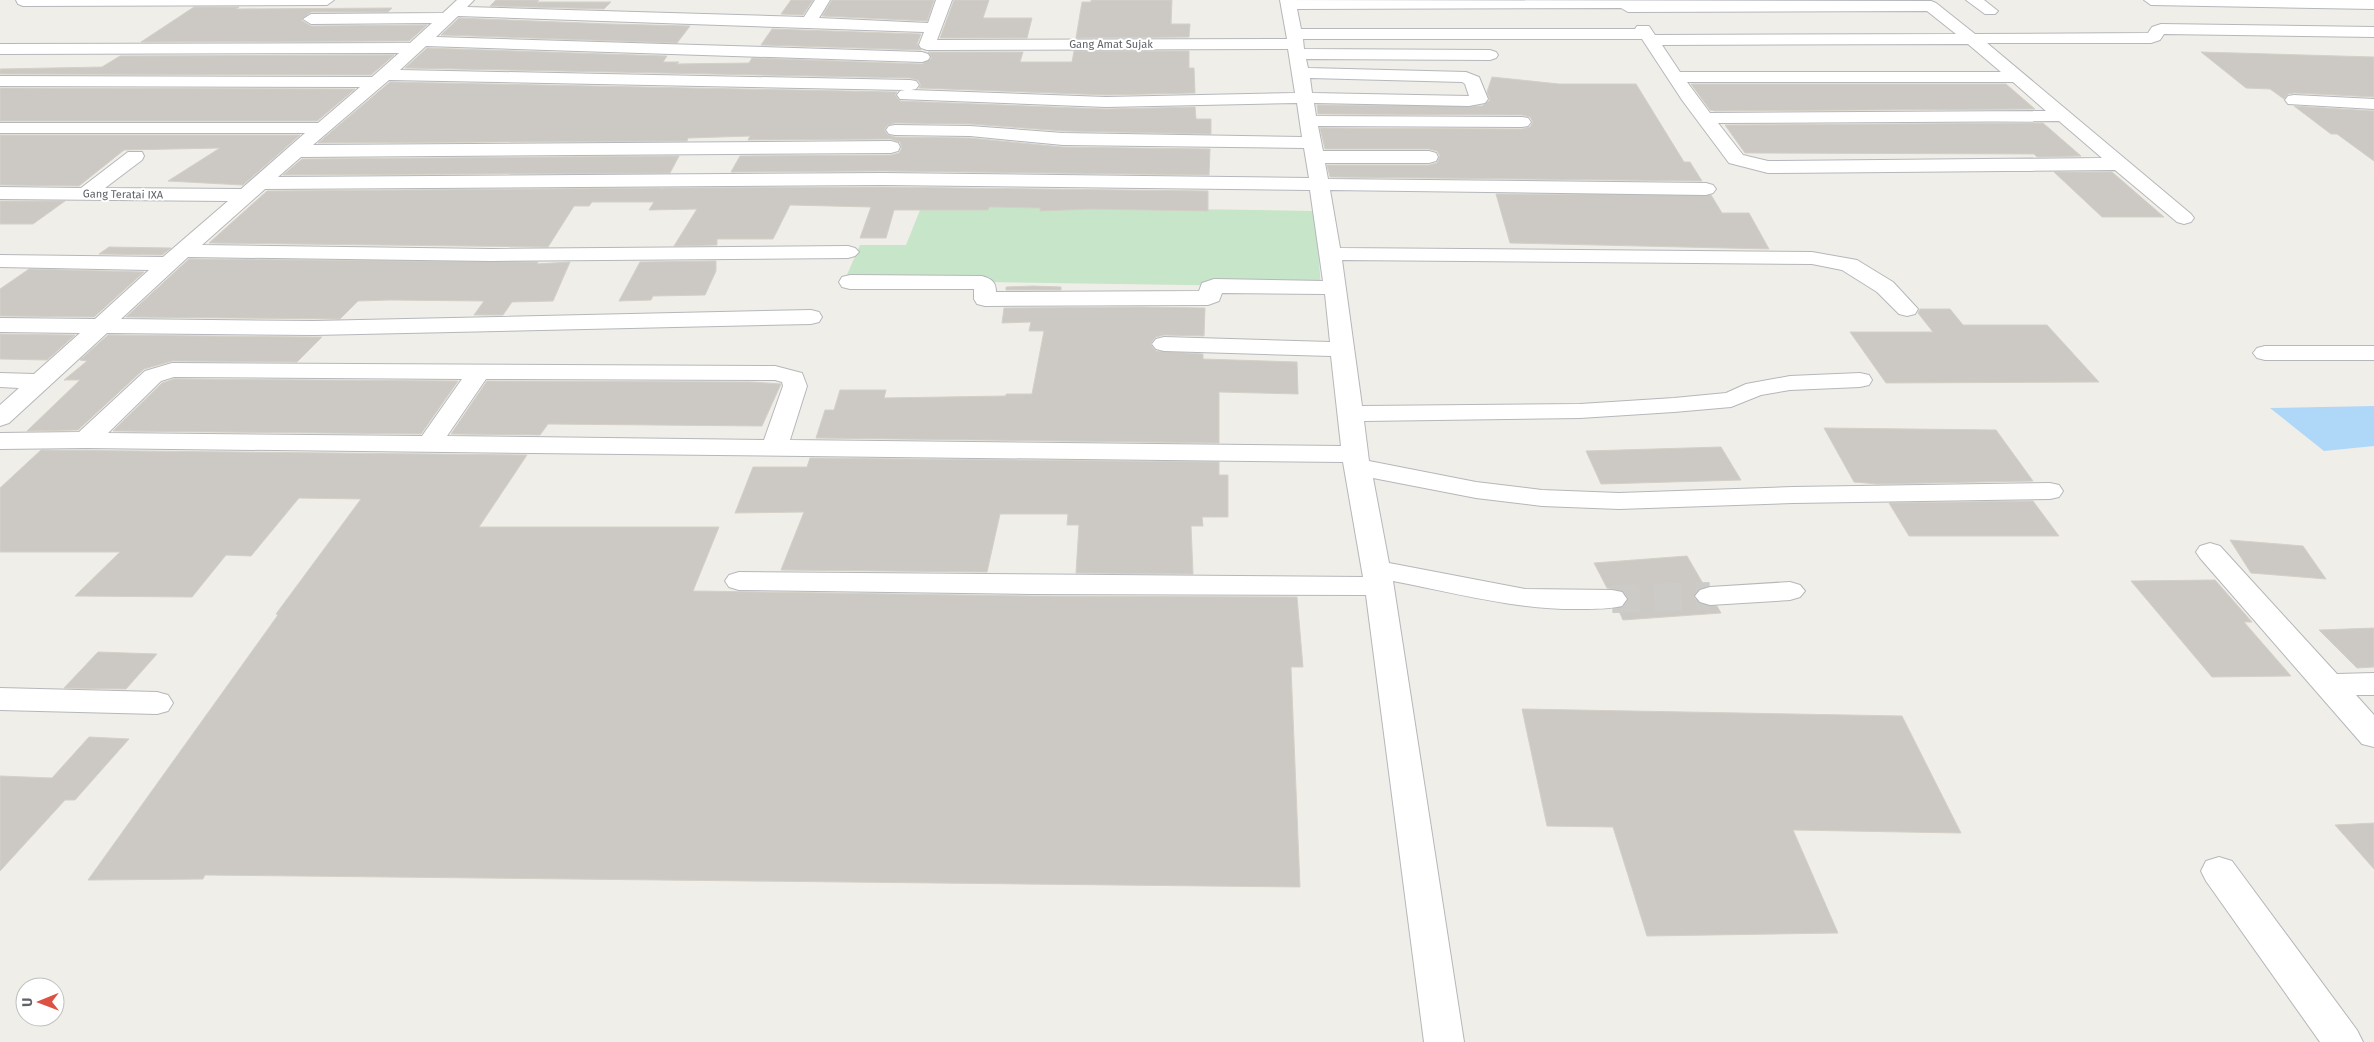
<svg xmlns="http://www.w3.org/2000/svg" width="2374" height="1042" font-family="'Fira Sans',sans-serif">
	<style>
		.green { fill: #c7e5c8 }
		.water { fill: #afd7f8 }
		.building { fill: #ccc9c4; stroke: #d4d0c7 }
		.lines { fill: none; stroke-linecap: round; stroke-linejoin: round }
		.minor-tunnel { stroke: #cccbc8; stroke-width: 28; stroke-dasharray: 28 14; stroke-linecap: butt }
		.minor-casing { stroke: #b5b7bb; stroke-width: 2 }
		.minor { fill: #fff; fill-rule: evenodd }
		.labels { text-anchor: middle; stroke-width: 4; stroke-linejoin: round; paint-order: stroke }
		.far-street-label { font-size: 11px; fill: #5f6267; stroke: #fff }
	</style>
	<rect width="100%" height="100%" fill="#f0eee8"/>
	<path class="green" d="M922,205L1315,211L1321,287L859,280L846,277L860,245H906Z"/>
	<path class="water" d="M2374,406V446L2324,451L2270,408Z"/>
	<path class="building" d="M496,0H539L537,2H611L604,9L490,6Z
		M791,0H813L803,15L781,14Z
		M832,0H934L927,21L822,16Z
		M954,0H989L983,18H1032L1027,38H940Z
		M1091,0H1172L1171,24H1190L1189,37L1076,38L1082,2H1091Z
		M194,7H239L236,9L392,8L388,12H311L301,20L311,26L427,25L409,41L141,42Z
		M459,18L610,24L690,26L677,43L441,35Z
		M772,29L921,34L917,44L921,50L761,45Z
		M427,48L667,56L663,62H679L677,64L749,63L752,58L922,64L932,58L928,52H1023L1020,62H1072L1074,51H1189V68H1194L1195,93L1106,95L919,88L921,85L918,80L910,78L405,68Z
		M2201,52L2374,57V97L2294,93L2288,94L2284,99L2270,89L2246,88Z
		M394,55L371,75L0,74V69L102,67L120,56Z
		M1492,77L1559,84H1636L1684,162H1690L1702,181L1330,177L1327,165H1429L1437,163L1440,156L1437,151L1429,149H1325L1320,128L1522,129L1530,127L1533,122L1530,117L1522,115L1318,114L1317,105L1482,106L1490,100L1487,92Z
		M390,82L897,92L895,95L900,101L1106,109L1195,107L1196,119H1211V134L1063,131L970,124L895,123L888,125L884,130L888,135L895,137L970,138L1063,147L1210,149L1209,175L883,171L731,172L740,156L891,155L899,153L902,148L900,142L891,139L748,140L750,136L688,138L687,141L318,143Z
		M1691,84H2006L2035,109L1715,111L1710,110Z
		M0,88L355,89L317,121H0Z
		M2294,106L2374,111V161L2337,134H2331Z
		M2043,123L2081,156L2037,157L2034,154L1745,153L1725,125Z
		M0,135H300L243,185L168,181L220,148L124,150L79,186L0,185Z
		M679,156L670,173L283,175L302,159Z
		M2054,172H2112L2164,217H2102Z
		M883,187L1208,191V211L1091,209L1040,211V208L989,207L988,210H894L886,238H860L871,207L790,205L773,239H717V245L674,246L697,209L649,210L654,202H592L589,206H574L548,247L209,243L267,191L662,188L661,190L663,188Z
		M1496,194L1711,195L1722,213H1749L1769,249L1510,243Z
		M0,201H65L33,224H0Z
		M109,247L171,248L162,255L99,254Z
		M189,259L538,262L537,264L570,262L553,301L512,302L503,315H474L484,301L390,300L358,301L340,319L126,317Z
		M716,261V271L705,295L653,296L651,300L619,301L640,262Z
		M29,269L144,272L94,317L0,316V289Z
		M1033,286L1061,287V290H1006V287Z
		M1141,307L1205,308L1204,336L1164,335L1156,337L1150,344L1156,351L1203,354V359L1297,362L1298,394L1219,392V443L816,438L825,410H834L840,390H886L884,398L1006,396V394H1032L1044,331H1029L1031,322L1002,323L1004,308Z
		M1920,309H1950L1963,325H2047L2099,382L1886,383L1850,332H1933L1918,313Z
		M0,334L75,335L47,360L0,359Z
		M108,335L314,337H322L297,362L172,361L144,369L78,430L27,431L80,380H64L87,361L80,360Z
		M174,379L458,381L421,434L113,431L162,383Z
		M487,381L752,382L781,384L762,426L548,424L540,435L451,434Z
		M1824,428L1996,430L2033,481L1877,484L1854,482Z
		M1721,447L1741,480L1601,484L1586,451Z
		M41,450L527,455L479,527H719L693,591L1032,596L1297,597L1303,667H1291L1300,887L205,875L203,879L88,880L278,615L276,614L361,499L299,498L251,556L226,555L192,597L75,596L120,552H0V488Z
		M810,458L1219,462V475H1228V517H1202L1203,526H1191L1193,574L1076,573L1079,525H1067L1068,514H1000L987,572L781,570L804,512L735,513L753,467H807Z
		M2033,501L2059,536H1909L1889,503Z
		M2230,540L2303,546L2326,579L2251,573Z
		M1687,556L1705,587L1699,589L1694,597L1699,604L1717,606L1721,613L1623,620L1618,609L1624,607L1629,598L1622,590L1607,588L1594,563Z
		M2215,580L2252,622H2244L2291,676L2212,677L2131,581Z
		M2374,628V667L2357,668L2319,630Z
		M98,652L157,654L126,689L64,688Z
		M1522,709L1902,716L1961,833L1793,830L1838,933L1647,936L1613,827L1547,826Z
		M89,737L129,739L75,800H65L0,871V776L52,778Z
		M2374,823V869L2335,825Z"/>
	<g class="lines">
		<path class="minor-tunnel" d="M1612,599L1710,596"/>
		<defs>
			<path id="minor" d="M16,0H334L327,5L23,6L18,4Z
				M457,0H474L467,7L804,17L815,0H830L819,18L928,23L936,0H952L937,40L1287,39L1280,0L1931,1L1936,3L1975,34L2148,33L2152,27L2161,24L2374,27V37L2164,34L2160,40L2151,43H1987L2191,214L2194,218L2191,222L2184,224L2177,222L2115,170L1768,173L1729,163L1682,100L1642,39H1303L1304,49L1490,50L1496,52L1498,55L1496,58L1490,60L1306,59L1308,68L1466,72L1479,77L1488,99L1485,103L1469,106L1314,103L1316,116L1522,117L1528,118L1531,122L1528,126L1522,127L1318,126L1323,151H1429L1436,153L1438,157L1436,161L1429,163H1325L1328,179L1706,183L1713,185L1716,189L1713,193L1706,195L1330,190L1340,248L1812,252L1857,260L1893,282L1918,309L1915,314L1907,316L1899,314L1877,292L1842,270L1812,264L1342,260L1362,406L1580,404L1674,398L1726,393L1746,384L1790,376L1860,373L1869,375L1872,380L1869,385L1860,387L1790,390L1761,395L1731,407L1674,412L1580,418L1364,421L1369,461L1476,482L1542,490L1619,493L1793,487L2050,483L2059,485L2063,491L2059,497L2050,499L1793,503L1619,509L1542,506L1476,498L1373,478L1389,563L1525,589L1612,590L1622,592L1627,599L1622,606C1609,609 1595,609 1581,609C1517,610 1455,593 1393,581L1464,1042H1424L1366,595L1032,594L739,590L729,587L725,581L729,575L739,572L1363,577L1343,462L86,448L0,449V433L79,432L145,371L172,363L775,366L802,373L807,386L790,440L1341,446L1331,356L1164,351L1156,349L1152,344L1156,339L1164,337L1330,342L1325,294L1222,293L1219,301L1208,305L985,306L977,304L974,299V289H850L842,287L839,282L842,277L850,275L982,276C992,279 996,282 996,292L1199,291L1202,283L1214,279L1323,281L1310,190L883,185L265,189L202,245L491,249L848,246L855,248L859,252L855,256L848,258L491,261L188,257L121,319L314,321L811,310L819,312L822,317L819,322L811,324L314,335L107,333L9,423L0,426V405L19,388L0,387V373L34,374L80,333L0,332V318L95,319L149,270L0,267V255L163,257L228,201L0,199V187L81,188L128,152H142L144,156L142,160L105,188L241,189L305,133H0V123H318L360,87L0,86V76L372,77L399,53L0,54V44L410,43L432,23L311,24L303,19L311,14L443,13ZM1621,8L1628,12L1927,11L1956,34L1655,35L1649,26H1637L1635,29H1301L1297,9ZM458,16L924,32L919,45L921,48L927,50L1288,49L1295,93L1106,97L911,90L916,89L919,85L916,81L910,80L400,70L426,46L922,62L928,60L930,57L928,54L922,52L436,37ZM1968,44L2001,72H1680L1662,45ZM1310,78L1462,82L1465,84L1469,96L1312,93ZM389,80L905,90L900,91L897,95L900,99L1106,107L1297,103L1302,137L1063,133L970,126L895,125L889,126L886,130L889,134L895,135L970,136L1063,145L1304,148L1309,178L883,173L278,177L301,157L891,153L898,151L900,147L898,143L891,141L313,145ZM1687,82H2013L2046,111L1710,113ZM2059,121L2102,158L1768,161L1743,155L1718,123ZM174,377L462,379L422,436L108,433L161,381ZM486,379L775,380L782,382L783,386L764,440L447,436Z
				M1966,0H1984L1998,11L1995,14H1985Z
				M2144,0H2374V9L2151,5Z
				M2294,95L2374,99V109L2288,104L2285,100L2288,96Z
				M2265,346H2374V360H2265L2257,358L2253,353L2257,348Z
				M2210,543L2220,546L2337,674L2374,673V695H2356L2374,715V747L2362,744L2200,558L2196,552L2200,546Z
				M1790,582L1800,585L1805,591L1800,597L1790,600L1710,605L1700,602L1695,596L1700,590L1710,587Z
				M0,688L157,692L168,695L173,703L168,711L157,714L0,710Z
				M2219,857L2232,861L2357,1030L2363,1042H2320L2206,881L2201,871L2206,861Z"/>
		</defs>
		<use href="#minor" class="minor-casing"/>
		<use href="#minor" class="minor"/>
	</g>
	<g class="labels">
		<g class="far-street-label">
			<text x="1111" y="48">Gang Amat Sujak</text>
			<text transform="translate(123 194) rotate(1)" y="4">Gang Teratai IXA</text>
		</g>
	</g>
	<g transform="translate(40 1002) rotate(269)"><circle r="24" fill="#ffffff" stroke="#bfc0c2"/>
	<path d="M0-4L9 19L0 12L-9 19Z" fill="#dc5142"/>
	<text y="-8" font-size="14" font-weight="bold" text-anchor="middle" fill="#5f6267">U</text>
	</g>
</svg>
